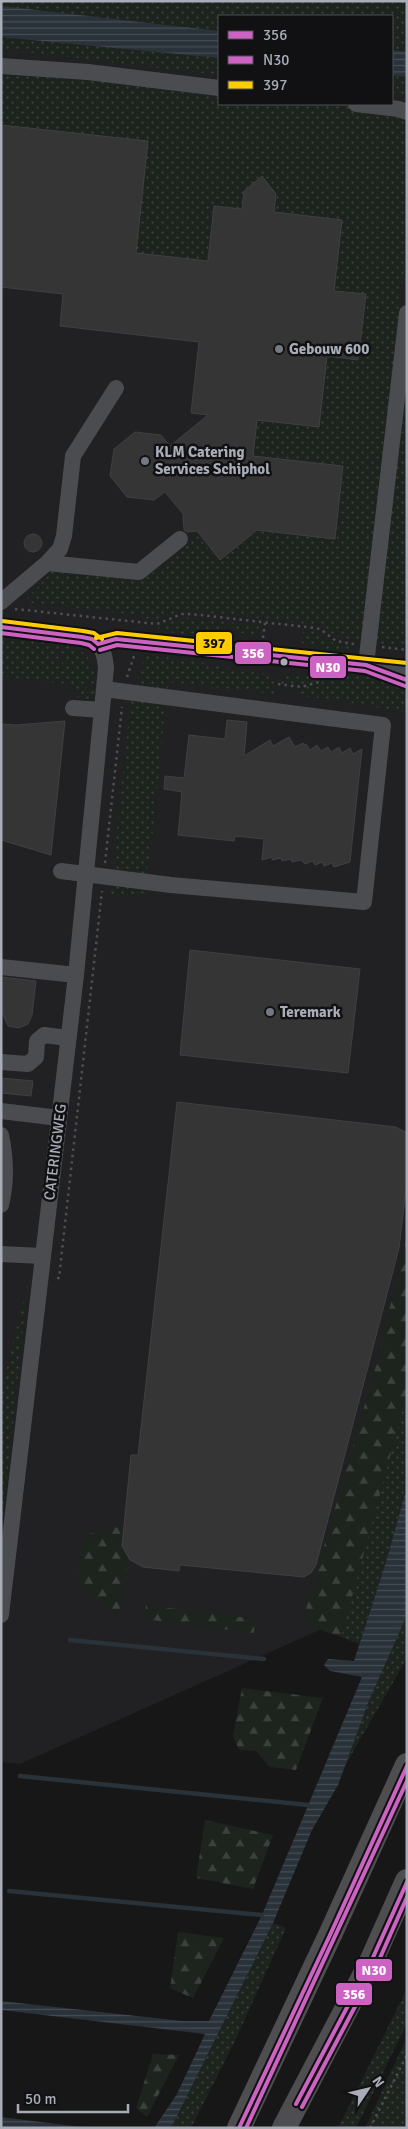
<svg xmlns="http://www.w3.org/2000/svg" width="408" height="2129" font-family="Signika,sans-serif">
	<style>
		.built { fill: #212123 }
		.grass { fill: url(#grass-dots) }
		.forest { fill: url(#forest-firs) }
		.water { fill: url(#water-rules) }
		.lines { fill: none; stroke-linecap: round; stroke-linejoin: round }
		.stream { stroke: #2a3239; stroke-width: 4.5 }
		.building { fill: #353536; stroke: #3f4043 }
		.path { stroke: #4d4e52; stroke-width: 2.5; stroke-dasharray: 2.5 4; stroke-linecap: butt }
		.minor { stroke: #4b4c50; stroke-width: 16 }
		.highway { stroke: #4e4e51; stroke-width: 24 }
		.bus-1-casing { stroke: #111113; stroke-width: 8 }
		.bus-2-casing { stroke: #111113; stroke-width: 8 }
		.bus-3-casing { stroke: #111113; stroke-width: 8 }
		.bus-1 { stroke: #cc63c2; stroke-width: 4 }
		.bus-2 { stroke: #cc63c2; stroke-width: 4 }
		.bus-3 { stroke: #fc0; stroke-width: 4 }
		.poi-dot { fill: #757880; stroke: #111113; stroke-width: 2 }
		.bus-dot { fill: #a8adb8; stroke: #111113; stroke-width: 2 }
		.labels { text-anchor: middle; stroke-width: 5; stroke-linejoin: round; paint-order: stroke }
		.poi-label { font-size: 15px; font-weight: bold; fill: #a8adb8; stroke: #111113; text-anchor: start }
		.street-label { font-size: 15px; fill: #a8adb8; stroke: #111113 }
		.line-badge { stroke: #111113; stroke-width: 2 }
		.badge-label { font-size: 14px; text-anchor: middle; font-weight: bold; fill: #fff }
		.pale-badge-label { font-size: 14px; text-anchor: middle; font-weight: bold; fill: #111 }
	</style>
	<defs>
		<pattern id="grass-dots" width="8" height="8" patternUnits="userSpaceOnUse" patternTransform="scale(1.25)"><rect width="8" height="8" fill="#1d241e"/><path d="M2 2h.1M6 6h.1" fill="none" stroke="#3b413d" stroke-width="1.8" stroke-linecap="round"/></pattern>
		<pattern id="forest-firs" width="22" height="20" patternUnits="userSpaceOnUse" patternTransform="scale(1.25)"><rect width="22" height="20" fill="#1d241e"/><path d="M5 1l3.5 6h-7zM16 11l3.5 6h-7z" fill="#3b413d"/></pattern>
		<pattern id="water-rules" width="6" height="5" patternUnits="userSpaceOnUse" patternTransform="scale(1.25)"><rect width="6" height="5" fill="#2a3239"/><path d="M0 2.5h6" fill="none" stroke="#464d54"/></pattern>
	</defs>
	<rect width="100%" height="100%" fill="#171717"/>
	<path class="built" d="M1,1L219,16V104H392V27L407,29V1422L351,1616L20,1764L1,1762Z"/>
	<path class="grass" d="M1,1H407V52L392,50V16H219V31L1,6Z
		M1,37L219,58V75L1,49Z
		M1,63L219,90V104H329L407,113V242L361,641L337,637L317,625L185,610L156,620L144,619L138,615L24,602L55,568L146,578L198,536L219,562L258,531L337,539L344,465L254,455L258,421L320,428L328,357L359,360L366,295L335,291L342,220L274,211L277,194L262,177L244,191L241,209L213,207L207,261L136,254L1,126Z
		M392,75L407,77V97L392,96Z
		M407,383V646L376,643Z
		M184,617L263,626L261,636L234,632V627L222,625L221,631L183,634L158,631V627Z
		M303,630L318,632L335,644L358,648L346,655L331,653V650L302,643Z
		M1,638L60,644L58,662L65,663L66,654L61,653L62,644C83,646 97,663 95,684L87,683V689L94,690L93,698L90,701L74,696V685L1,676Z
		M146,654L179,659L180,657L231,669L269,674V680L282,681L283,675L319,673L318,681L300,686L277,683L275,694L169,682L167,690L136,685Z
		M329,670L382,679L407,686V713L332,699L297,696L298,688L320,683V682H328Z
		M131,697L166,702L152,839L143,896L110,895Z
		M28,1283L1,1532V1392Z
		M407,1394V1487L386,1562L359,1644L341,1637Z
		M407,1615V1658L342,1771L368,1703Z
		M273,1923L286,1928L235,2041L191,2128H171Z
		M407,1989V2023L356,2128H338Z
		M407,2037V2128H365Z"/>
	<path class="forest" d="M407,1236V1394L341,1637L302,1623L376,1366Z
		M135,1523L118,1617L77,1584L84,1535Z
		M146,1605L255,1619L254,1633L144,1619Z
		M242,1688L323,1698L296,1770L270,1767L256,1751L239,1750L233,1736Z
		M205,1820L273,1835L253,1889L196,1878Z
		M178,1932L224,1938L193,1998L170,1988Z
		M153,2054L179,2055L147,2117L136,2108Z"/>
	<path class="water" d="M1,6L219,31V58L1,37Z
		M392,50L407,52V77L392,75Z
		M407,1487V1615L368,1703L338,1785L312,1830L273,1923L171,2128H154L177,2094L205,2034L1,2010V2001L182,2021H209L262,1915L362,1677L330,1671L324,1665L328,1659L354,1661L386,1562Z
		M1,2117L81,2127L83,2128H1Z"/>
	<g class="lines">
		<path class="stream" d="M70,1640L264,1659
			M20,1776L308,1805
			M9,1891L262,1915"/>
	</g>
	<path class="building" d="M1,125L148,141L136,253L208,261L214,206L242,209L244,191L262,176L276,194L274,212L342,220L334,291L366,294L358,360L327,356L319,427L257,420L253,456L343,466L335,539L257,530L220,560L197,531L187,532L184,530L183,514L165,492L154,500L127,497L110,476L114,449L135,432L161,435L170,446L208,415L191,413L199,342L60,326L63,294L1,287Z
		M24 543a9 9 0 1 1 18 0a9 9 0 1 1-18 0Z
		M227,720L247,722L244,756L270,740L273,746L289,737L295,747L303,743L304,745L306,744L310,750L317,745L321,751L328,747L331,752L339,747L342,753L350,748L353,754L362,749L350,862L334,867L332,863L324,866L322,862L315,865L313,861L305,864L301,860L292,862L291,859L282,861L281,858L272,860V857L262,860L264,839L235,836L234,841L178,835L182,792L164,789L165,776L184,778L189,735L225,739Z
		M65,721L51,855L1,840V724L16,725Z
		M190,950L360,969L348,1073L180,1055Z
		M1,977L36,981L32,1015L28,1024L19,1028L8,1026L1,1010Z
		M1,1078L33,1081L31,1096L1,1093Z
		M177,1102L396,1127L407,1133V1180L399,1248L316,1565L311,1573L304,1577L180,1565L179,1571L143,1567L130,1560L122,1546L131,1455H138Z"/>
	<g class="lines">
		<path class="path" d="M15,609L157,624L182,614H191L315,628L320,629L336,641L354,644
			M263,638L265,623
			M382,647L407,650
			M127,677L134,656
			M278,684L301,687L319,682L324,675
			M105,863L122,707
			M57,1278H59L102,891
			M370,2128L407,2055"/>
		<path class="minor" d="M1,66L88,72L219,88
			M356,104L399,109L407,112
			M47,563L139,572L180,539
			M1,602L47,563L60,549L64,536L73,456L116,388
			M1,627C21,630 83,632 97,643C104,649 105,659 106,668L76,975L1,1615
			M98,644L116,639L407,669
			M366,665L407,313
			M73,708L102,710
			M61,871L171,885L364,902L383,725L104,689
			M1,967L76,975
			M1,1062L28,1064L36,1057L37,1041L44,1035L68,1038
			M1,1111L59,1118
			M1,1135C6,1159 7,1181 1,1205
			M1,1254L42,1256"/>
		<path class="highway" d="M239,2128L330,1935L407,1765
			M284,2128L370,1964L407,1881"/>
		<defs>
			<path id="bus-1" d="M1,627L82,637L92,639L98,644
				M98,644L116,639L366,665L407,680
				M296,2104L370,1964L407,1882
				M239,2128L330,1935L407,1766"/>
			<path id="bus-2" d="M1,633L81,643L89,645L94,649
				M100,650L117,645L365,671L405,686
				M302,2107L376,1967L407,1897
				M246,2128L407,1781"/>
			<path id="bus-3" d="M2,621L83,631L94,633L102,639
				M96,638L117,633L407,663"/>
		</defs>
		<use href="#bus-1" class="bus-1-casing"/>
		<use href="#bus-2" class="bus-2-casing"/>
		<use href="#bus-3" class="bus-3-casing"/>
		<use href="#bus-1" class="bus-1"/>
		<use href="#bus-2" class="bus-2"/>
		<use href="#bus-3" class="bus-3"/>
	</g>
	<g class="poi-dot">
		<circle cx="279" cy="349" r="5"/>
		<circle cx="145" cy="461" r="5"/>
		<circle cx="270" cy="1012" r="5"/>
	</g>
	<circle class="bus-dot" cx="284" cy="662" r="4.5"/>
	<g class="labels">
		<g class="poi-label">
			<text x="289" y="354">Gebouw 600</text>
			<text x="155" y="457">KLM Catering<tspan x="155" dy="17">Services Schiphol</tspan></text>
			<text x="280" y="1017">Teremark</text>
		</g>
		<g class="street-label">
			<text transform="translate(55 1152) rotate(-83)" y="5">CATERINGWEG</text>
		</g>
	</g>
	<g class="line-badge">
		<rect x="195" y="631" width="38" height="24" rx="5" fill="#fc0"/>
		<rect x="234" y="641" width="38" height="24" rx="5" fill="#cc63c2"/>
		<rect x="309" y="655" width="38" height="24" rx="5" fill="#cc63c2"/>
		<rect x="355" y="1958" width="38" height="24" rx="5" fill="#cc63c2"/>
		<rect x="335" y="1982" width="38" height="24" rx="5" fill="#cc63c2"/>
	</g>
	<g class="badge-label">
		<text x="253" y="658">356</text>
		<text x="328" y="672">N30</text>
		<text x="374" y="1975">N30</text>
		<text x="354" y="1999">356</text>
	</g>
	<g class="pale-badge-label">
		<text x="214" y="648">397</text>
	</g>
	<rect width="408" height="2129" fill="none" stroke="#a8adb8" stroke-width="5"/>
	<rect x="218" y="15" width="175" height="90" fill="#111113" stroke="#4d4f55"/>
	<rect x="228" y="31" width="25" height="8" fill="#cc63c2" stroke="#4d4f55"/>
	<text x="263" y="40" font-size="15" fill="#a8adb8">356</text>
	<rect x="228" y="56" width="25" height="8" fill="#cc63c2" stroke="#4d4f55"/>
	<text x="263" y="65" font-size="15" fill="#a8adb8">N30</text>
	<rect x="228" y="81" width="25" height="8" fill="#ffcc00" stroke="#4d4f55"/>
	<text x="263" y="90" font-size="15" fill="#a8adb8">397</text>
	<g transform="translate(368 2089) rotate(55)" stroke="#111113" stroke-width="4" paint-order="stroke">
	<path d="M0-4L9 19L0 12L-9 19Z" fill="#a8adb8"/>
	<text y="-8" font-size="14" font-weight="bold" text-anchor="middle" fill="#a8adb8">N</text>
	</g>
	<path d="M18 2104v8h110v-8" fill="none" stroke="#a8adb8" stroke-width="2.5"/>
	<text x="25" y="2104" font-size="15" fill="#a8adb8" stroke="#111113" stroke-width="4" paint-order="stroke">50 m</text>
</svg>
